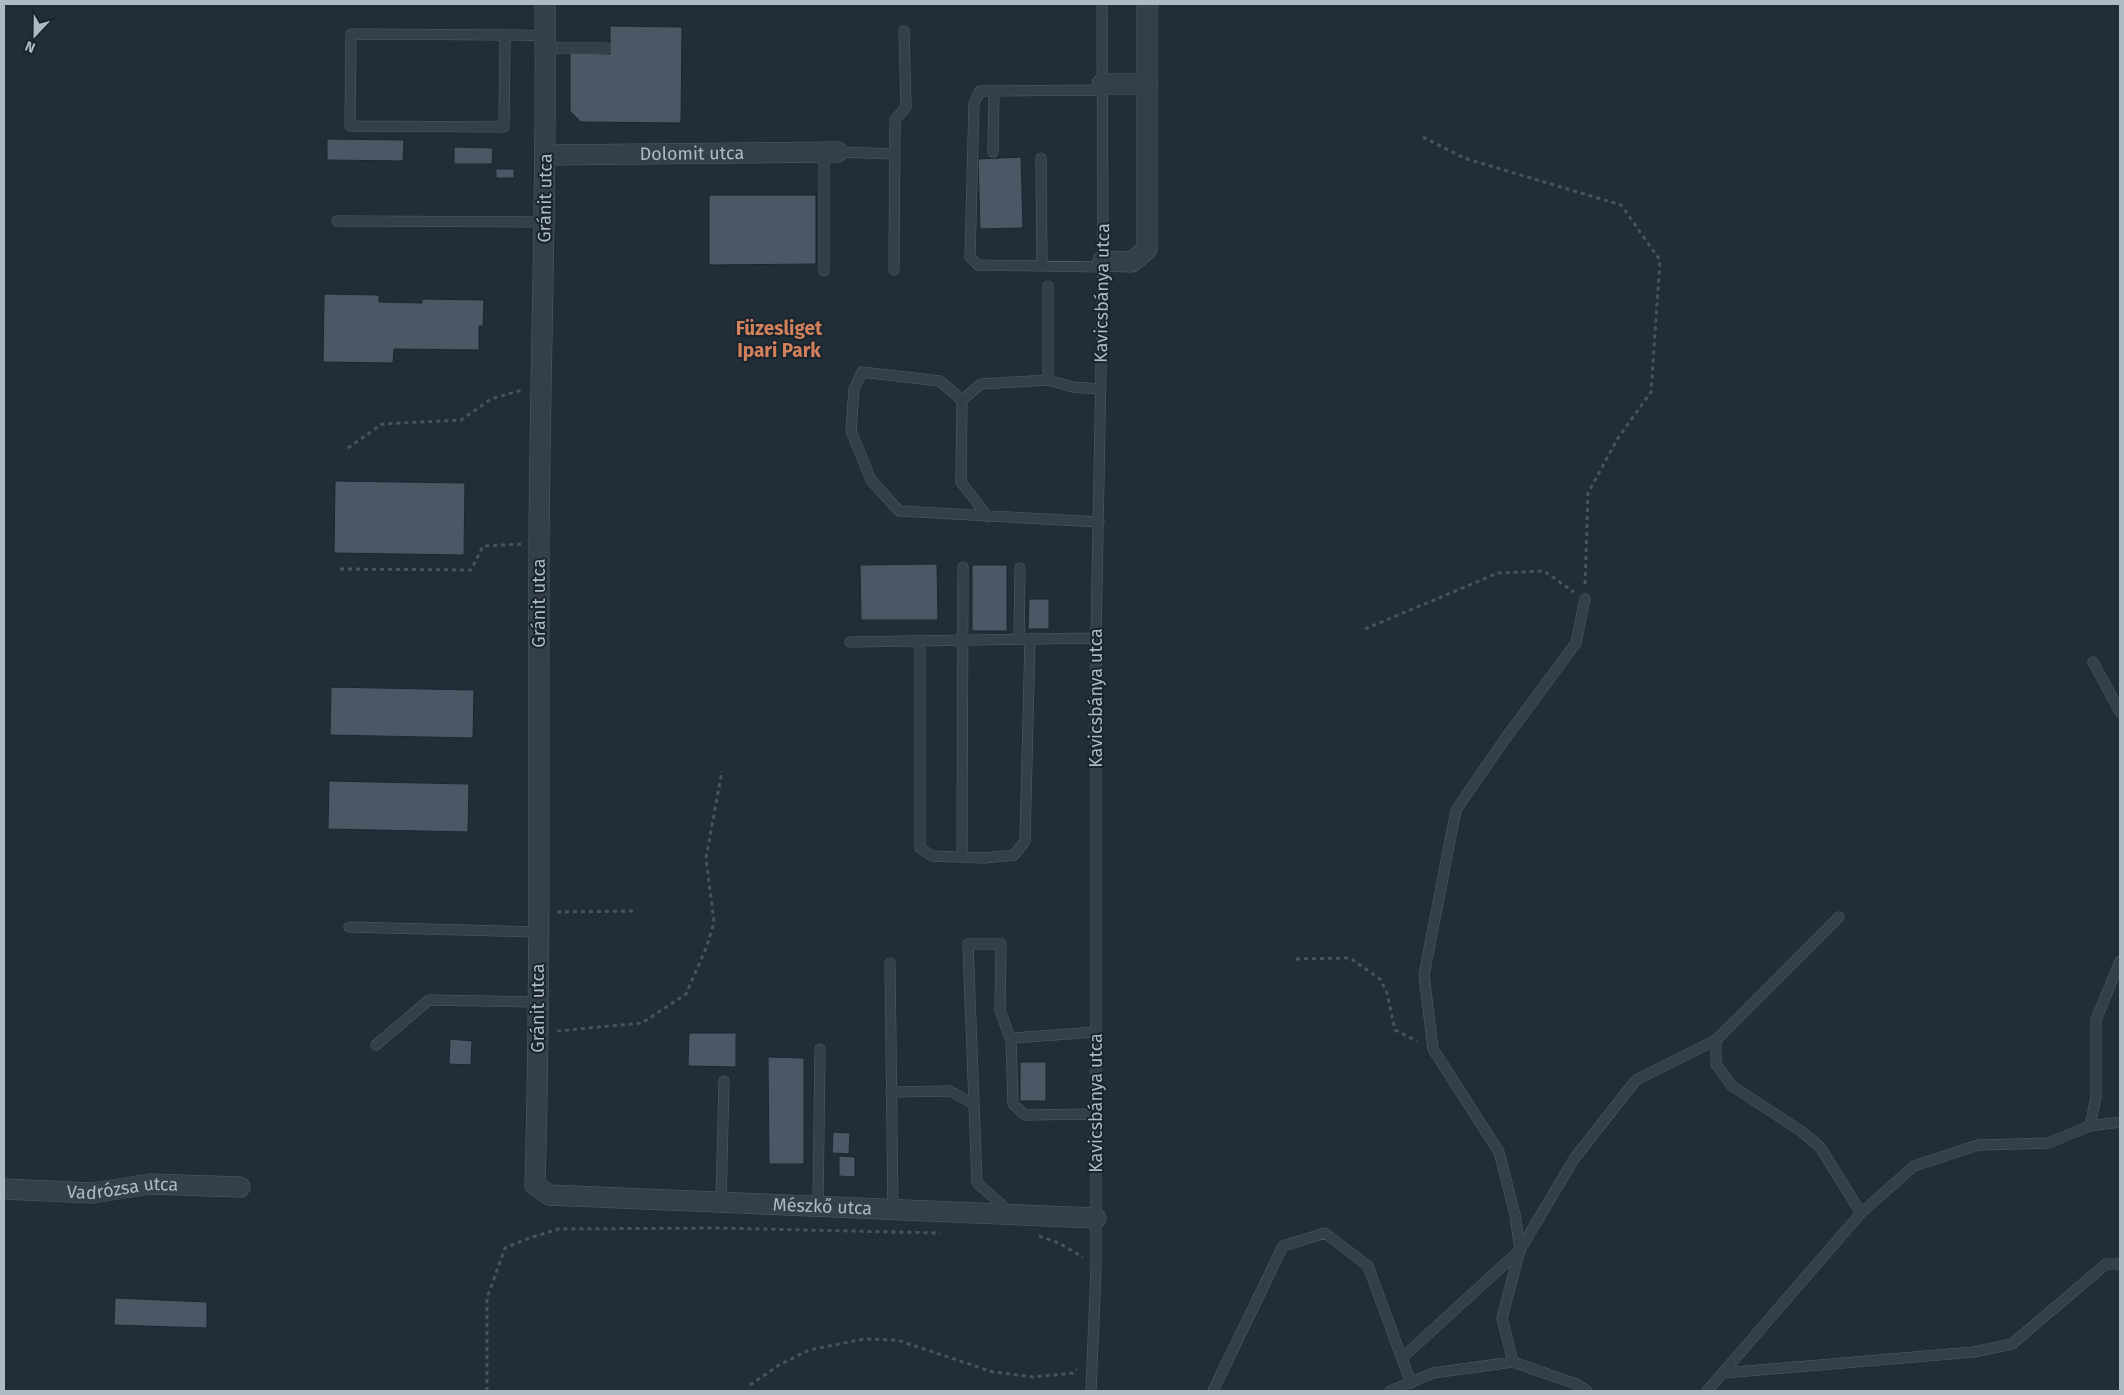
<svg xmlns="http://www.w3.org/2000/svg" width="2124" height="1395" font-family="'Fira Sans',sans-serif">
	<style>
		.building { fill: #495864; stroke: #1c262f }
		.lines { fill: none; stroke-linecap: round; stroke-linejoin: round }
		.service-casing { stroke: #525d66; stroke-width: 11 }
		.minor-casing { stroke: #525d66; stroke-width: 21 }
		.path { stroke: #425757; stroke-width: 3; stroke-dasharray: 4 4; stroke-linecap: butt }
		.service { stroke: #343f48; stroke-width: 10 }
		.minor { stroke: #343f48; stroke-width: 20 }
		.labels { text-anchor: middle; stroke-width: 4; stroke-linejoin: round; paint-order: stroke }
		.street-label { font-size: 18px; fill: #afbac5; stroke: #1a242d }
		.neighbourhood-label { font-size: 19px; font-weight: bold; fill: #d3805c; stroke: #1a242d }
	</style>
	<rect width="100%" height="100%" fill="#212e38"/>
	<path class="building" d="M610,26L682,27L681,123L581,122L570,111V53L610,54Z
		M327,139L404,140L403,161L327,160Z
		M454,147L493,148L492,164H454Z
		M1021,157L1023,228L980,229L978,159Z
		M496,169H514V178H496Z
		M709,195H816V264L709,265Z
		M324,294L379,295V302L422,303V299L484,300L483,326H479V350L394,349L393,363L323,362Z
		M335,481L465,483L464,555L334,553Z
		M937,564L938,620H861L860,565Z
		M972,565H1007V631H972Z
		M1029,599H1049V629H1028Z
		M331,687L474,690L473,738L330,735Z
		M329,781L469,784L468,832L328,829Z
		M689,1033H736V1067L688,1066Z
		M450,1039L472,1041L471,1065L449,1064Z
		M768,1057L804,1058V1164H769Z
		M1020,1062H1046V1101H1020Z
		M833,1132L850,1133L849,1154L832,1153Z
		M839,1156L855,1157V1177L839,1176Z
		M115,1298L207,1302V1328L114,1325Z"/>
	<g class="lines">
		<defs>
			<path id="service" d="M505,35L504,127L350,126L351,34L520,35L546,36
				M546,48H606
				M1102,90L980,91L974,103L970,257L978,265L1103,267
				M824,152V271
				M838,152L895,154
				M993,152L994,90
				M1041,158L1042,266
				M337,221L544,222
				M894,270L895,120L906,107L904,31
				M1048,286V380L1073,387L1101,389
				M962,400L940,381L862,372L854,389L851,431L871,480L899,511L1099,522
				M988,517L961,482L962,400L981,384L1048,380
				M1019,639L1020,568
				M920,641V848L932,856L985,858L1014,855L1025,841L1030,639
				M850,642L1096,638
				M2093,662L2120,712
				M962,857L963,567
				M349,927L539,932
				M890,963L893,1210
				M1096,1032L1011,1038L1013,1104L1025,1115L1096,1114
				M1716,1040V1064L1732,1086L1801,1131L1820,1147L1861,1213
				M1011,1041L1000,1010L1001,944H968L977,1183L1011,1213
				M376,1045L429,1000L539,1002
				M891,1092L950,1091L974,1104
				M2090,1126L2120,1122
				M721,1203L724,1081
				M818,1207L820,1049
				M1402,1358L1520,1250L1574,1159L1636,1080L1716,1040L1839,917
				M1513,1362L1502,1318L1520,1250L1515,1215L1499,1152L1433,1049L1424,975L1456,810L1505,739L1576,643L1585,599
				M1723,1373L1974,1352L2012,1344L2106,1264H2120
				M1091,1391L1096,1269V638L1103,261L1102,4
				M1213,1391L1283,1246L1325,1233L1368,1266L1411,1383
				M1390,1391L1433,1373L1513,1362L1576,1384L1587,1391
				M1707,1391L1861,1213L1914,1166L1978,1145L2048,1143L2090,1126L2096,1097V1020L2120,961"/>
			<g id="minor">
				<path id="s1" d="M545,4C547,184 540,364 539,544C538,758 541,971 535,1185L549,1195L1096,1218"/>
				<path d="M1102,84H1147"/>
				<path id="s2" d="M546,155L838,152"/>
				<path d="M1103,261L1132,262L1147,249V4"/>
				<path id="s3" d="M4,1189L93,1193L150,1184L240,1187"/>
			</g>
		</defs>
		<use href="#service" class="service-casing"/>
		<use href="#minor" class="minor-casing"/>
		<path class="path" d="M1423,137L1464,158L1621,205L1660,260L1651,392L1618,438L1588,493L1585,586
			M348,448L382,424L461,420L491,399L522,390
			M340,569L471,570L483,546L521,544
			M1365,629L1498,573L1544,571L1574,592
			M557,912L635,911
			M1296,959L1350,958L1380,979L1387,993L1395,1030L1417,1041
			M557,1031L642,1023L686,994L707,946L714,922L706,858L722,771
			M1039,1236L1059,1243L1083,1257
			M750,1385L779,1365L809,1350L864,1339L897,1340L993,1372L1033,1377L1073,1373L1077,1369
			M487,1391V1298L505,1248L529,1238L559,1229L716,1228L940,1233"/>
		<use href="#service" class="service"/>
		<use href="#minor" class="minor"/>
	</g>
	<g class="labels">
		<g class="street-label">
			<text dy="6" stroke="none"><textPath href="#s2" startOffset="146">Dolomit utca</textPath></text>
			<text transform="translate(545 198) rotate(-89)" y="6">Gránit utca</text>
			<text transform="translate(1102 293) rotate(-89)" y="6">Kavicsbánya utca</text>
			<text transform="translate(539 603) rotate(-90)" y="6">Gránit utca</text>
			<text transform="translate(1096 698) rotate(-90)" y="6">Kavicsbánya utca</text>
			<text transform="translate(538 1008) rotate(-90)" y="6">Gránit utca</text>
			<text transform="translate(1096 1103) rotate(-90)" y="6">Kavicsbánya utca</text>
			<text dy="6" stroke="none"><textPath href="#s3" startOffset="119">Vadrózsa utca</textPath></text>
			<text dy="6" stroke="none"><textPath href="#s1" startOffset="1472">Mészkő utca</textPath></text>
		</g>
		<g class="neighbourhood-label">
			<text x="779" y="335">Füzesliget<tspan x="779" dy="22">Ipari Park</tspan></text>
		</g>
	</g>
	<rect width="2124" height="1395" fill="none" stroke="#afbac5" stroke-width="10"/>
	<g transform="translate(35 35) rotate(202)" stroke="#1a242d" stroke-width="4" paint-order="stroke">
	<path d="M0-4L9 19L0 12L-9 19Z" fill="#afbac5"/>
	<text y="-8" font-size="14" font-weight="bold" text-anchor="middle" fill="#afbac5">N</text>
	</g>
</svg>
